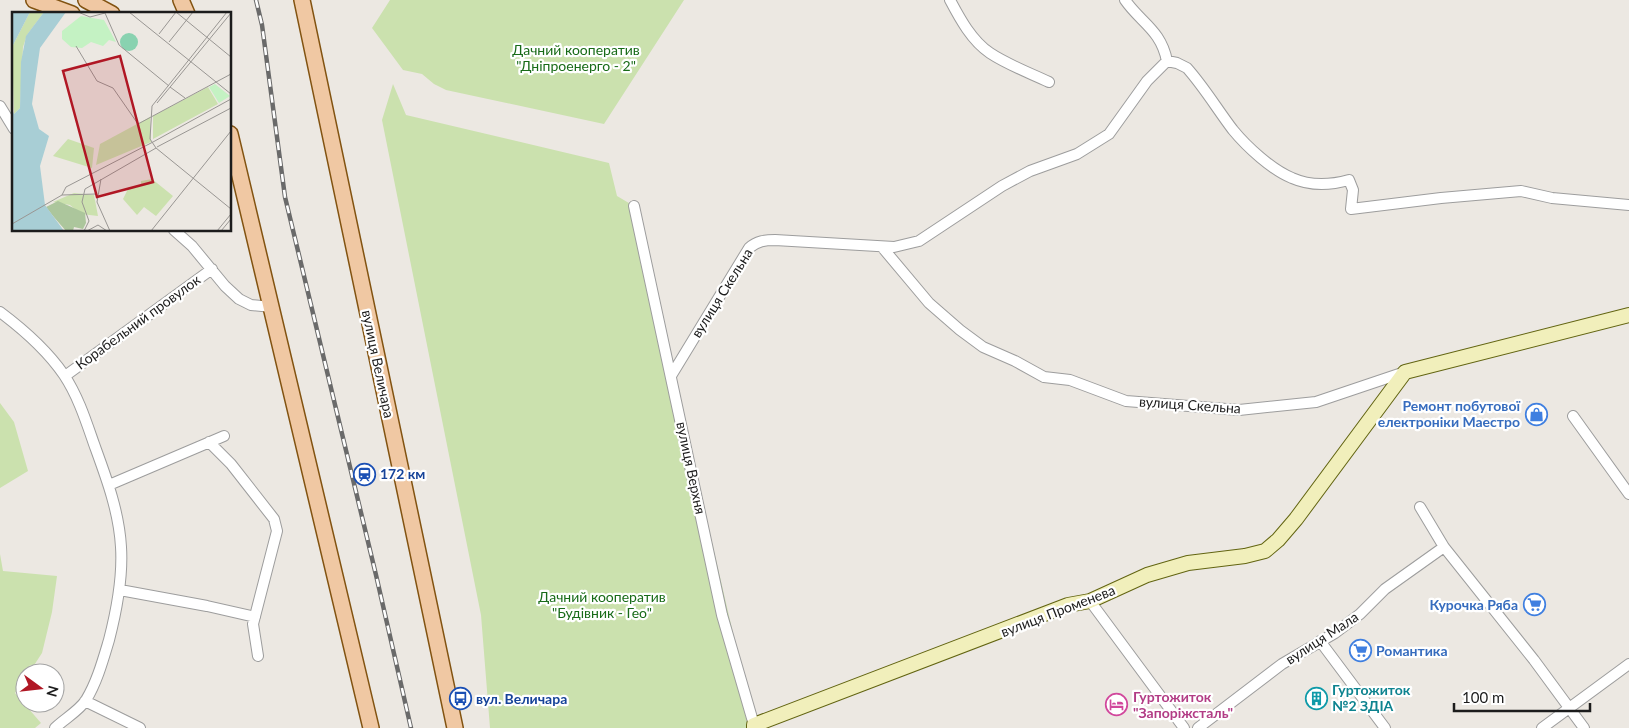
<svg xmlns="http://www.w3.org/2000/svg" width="1629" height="728" font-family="Lato,sans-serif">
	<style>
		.grass { fill: #cbe1ae }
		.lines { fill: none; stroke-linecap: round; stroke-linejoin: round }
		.street-casing { stroke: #9d9d9d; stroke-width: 12 }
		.secondary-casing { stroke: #626411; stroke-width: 16 }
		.primary-casing { stroke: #825311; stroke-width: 18 }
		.street { stroke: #fff; stroke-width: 10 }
		.secondary { stroke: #f1efbb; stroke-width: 14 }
		.primary { stroke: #f0c8a3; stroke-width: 15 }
		.rail-casing { stroke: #6a6a6a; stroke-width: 4.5 }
		.rail { stroke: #fff; stroke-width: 2.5; stroke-dasharray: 8; stroke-linecap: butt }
		.labels { text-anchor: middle; stroke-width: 4.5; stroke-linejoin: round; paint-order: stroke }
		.park-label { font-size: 14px; fill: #186b18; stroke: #fff }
		.street-label { font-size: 14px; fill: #1c1c1c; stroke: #fff }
		.shop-label { font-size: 14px; font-weight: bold; fill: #366cbe; stroke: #fff; text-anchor: end }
		.transit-label { font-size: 14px; font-weight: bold; fill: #164399; stroke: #fff; text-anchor: start }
		.culture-label { font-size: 14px; font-weight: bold; fill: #0d838f; stroke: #fff; text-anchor: start }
		.hotel-label { font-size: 14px; font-weight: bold; fill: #b23c85; stroke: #fff; text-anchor: start }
		.inset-road { fill: none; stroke: #999693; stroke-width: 1 }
		.view { fill: #b01724; fill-opacity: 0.15; stroke: #b01724; stroke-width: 2.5 }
		.inset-edge { fill: none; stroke: #1c1c1c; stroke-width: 2.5 }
	</style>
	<rect width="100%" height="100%" fill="#ece8e2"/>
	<path class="grass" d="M390,0H684L604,124L446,90L434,84L422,74L403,70L372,28Z
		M393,84L406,115L609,163L617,196L634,206L755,728H490L481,615L382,120Z
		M0,403L14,422L28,471L0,488Z
		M0,554L3,571L57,576L52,612L42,653L29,673H25V678L15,693L41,723L35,728H0Z"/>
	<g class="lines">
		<defs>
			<path id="street" d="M950,0C960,19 972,41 990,53C1008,65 1030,73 1049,82
				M1125,0C1141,23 1161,30 1167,61
				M0,106L14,129
				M634,206L722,615L754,725
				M174,230L192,246L225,286L239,299L251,305L272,307
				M882,247L929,303L960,330L983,347L1015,361L1044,377L1070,380L1126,401L1239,410L1316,402L1405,372
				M0,312C24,330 47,350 64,375C78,396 86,421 94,444C106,477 119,511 121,547C123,578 117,609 109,640C103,660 97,682 86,700C79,711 64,719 55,728
				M65,376L212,269
				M671,376L749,248C757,241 765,240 775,240L894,247L919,241L1002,186L1030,171L1077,154L1109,134L1147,81L1167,61L1177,63L1187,68C1204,87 1217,109 1233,130C1247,147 1272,170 1292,178C1310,186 1331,185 1349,180L1353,190L1351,209L1441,198L1521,191L1552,198L1629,205
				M1573,416L1629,494
				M209,442L231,464L274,519L277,531L253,624L258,656
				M109,485L224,436
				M1420,507L1444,547L1534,660L1584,728
				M120,590L207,606L255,617
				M1090,601L1184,728
				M1320,641L1385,728
				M85,701L140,728
				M1198,728L1282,664L1335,633L1360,614L1385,589L1444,547
				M1542,728L1629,664"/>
			<path id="secondary" d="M754,728V725L1068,605L1090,601L1147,575L1188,563L1245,556L1265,551L1278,540L1296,519L1405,372L1629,315"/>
			<path id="primary" d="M34,0L72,14
				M86,0L112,14
				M181,0L187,14
				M302,0L455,728
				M230,134L371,728"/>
		</defs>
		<use href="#street" class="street-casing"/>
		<use href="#secondary" class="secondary-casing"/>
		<use href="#primary" class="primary-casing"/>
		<use href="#street" class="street"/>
		<use href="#secondary" class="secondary"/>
		<use href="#primary" class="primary"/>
		<defs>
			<path id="rail" d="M256,0L262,25L285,197L376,575L411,728"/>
		</defs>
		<use href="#rail" class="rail-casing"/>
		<use href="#rail" class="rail"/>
	</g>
	<defs>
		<symbol id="shop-ring" viewBox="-11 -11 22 22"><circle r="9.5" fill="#fff" stroke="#3f7fe0" stroke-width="1.5"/><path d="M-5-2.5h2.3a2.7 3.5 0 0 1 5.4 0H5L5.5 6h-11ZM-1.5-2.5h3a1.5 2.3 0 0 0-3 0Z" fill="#3f7fe0"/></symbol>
		<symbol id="station-ring" viewBox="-11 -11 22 22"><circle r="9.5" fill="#fff" stroke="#1a4fb4" stroke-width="1.5"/><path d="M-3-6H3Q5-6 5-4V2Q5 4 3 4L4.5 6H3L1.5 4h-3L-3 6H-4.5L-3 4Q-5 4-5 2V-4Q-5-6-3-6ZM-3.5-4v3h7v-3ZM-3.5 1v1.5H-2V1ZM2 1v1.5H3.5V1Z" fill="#1a4fb4"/></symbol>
		<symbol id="supermarket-ring" viewBox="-11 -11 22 22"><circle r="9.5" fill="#fff" stroke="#3f7fe0" stroke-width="1.5"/><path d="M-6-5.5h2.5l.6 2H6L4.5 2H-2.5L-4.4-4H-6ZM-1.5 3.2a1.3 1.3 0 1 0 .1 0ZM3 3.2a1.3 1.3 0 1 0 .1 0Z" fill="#3f7fe0"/></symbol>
		<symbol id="building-ring" viewBox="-11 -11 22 22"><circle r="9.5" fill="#fff" stroke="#0f9aa8" stroke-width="1.5"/><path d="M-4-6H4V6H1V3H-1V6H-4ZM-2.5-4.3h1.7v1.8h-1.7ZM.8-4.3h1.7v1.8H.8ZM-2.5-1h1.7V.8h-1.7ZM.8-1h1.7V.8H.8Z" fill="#0f9aa8"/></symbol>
		<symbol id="bus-ring" viewBox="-11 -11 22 22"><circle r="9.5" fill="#fff" stroke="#1a4fb4" stroke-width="1.5"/><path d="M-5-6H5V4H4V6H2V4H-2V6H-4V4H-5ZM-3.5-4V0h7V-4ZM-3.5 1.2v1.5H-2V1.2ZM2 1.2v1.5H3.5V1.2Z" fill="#1a4fb4"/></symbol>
		<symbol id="hotel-ring" viewBox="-11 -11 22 22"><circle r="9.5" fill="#fff" stroke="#d1479c" stroke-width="1.5"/><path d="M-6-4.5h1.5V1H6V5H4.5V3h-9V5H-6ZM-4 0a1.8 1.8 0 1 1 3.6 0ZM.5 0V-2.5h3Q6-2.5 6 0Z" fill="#d1479c"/></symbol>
	</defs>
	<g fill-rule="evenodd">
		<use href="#shop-ring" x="1524" y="402" width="25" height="25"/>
		<use href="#station-ring" x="352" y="462" width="25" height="25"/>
		<use href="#supermarket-ring" x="1522" y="592" width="25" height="25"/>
		<use href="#supermarket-ring" x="1348" y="638" width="25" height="25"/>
		<use href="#building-ring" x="1304" y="686" width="25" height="25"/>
		<use href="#bus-ring" x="448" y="686" width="25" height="25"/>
		<use href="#hotel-ring" x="1104" y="692" width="25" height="25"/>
	</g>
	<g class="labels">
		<g class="park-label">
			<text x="576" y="55">Дачний кооператив<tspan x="576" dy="16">"Дніпроенерго - 2"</tspan></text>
			<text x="602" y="602">Дачний кооператив<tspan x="602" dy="16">"Будівник - Гео"</tspan></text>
		</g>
		<g class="street-label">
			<text transform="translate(722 293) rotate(-58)" y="5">вулиця Скельна</text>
			<text transform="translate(138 322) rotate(-36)" y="5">Корабельний провулок</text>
			<text transform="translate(378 364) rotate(78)" y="5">вулиця Величара</text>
			<text transform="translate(1190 405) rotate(4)" y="5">вулиця Скельна</text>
			<text transform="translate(691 468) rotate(78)" y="5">вулиця Верхня</text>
			<text transform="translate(1058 611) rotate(-21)" y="5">вулиця Променева</text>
			<text transform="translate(1322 638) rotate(-33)" y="5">вулиця Мала</text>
		</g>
		<g class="shop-label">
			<text x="1520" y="411">Ремонт побутової<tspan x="1520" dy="16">електроніки Маестро</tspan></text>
			<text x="1518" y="610">Курочка Ряба</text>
			<text x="1376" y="656" text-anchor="start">Романтика</text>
		</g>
		<g class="transit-label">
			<text x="380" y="479">172 км</text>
			<text x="476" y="704">вул. Величара</text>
		</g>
		<g class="culture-label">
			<text x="1332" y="695">Гуртожиток<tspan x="1332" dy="16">№2 ЗДІА</tspan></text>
		</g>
		<g class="hotel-label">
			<text x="1133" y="702">Гуртожиток<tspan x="1133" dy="16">"Запоріжсталь"</tspan></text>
		</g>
	</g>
	<g transform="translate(12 12)">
		<rect width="219" height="219" fill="#ece8e2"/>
		<path d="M18,0H32L15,23L11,35L8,96L2,102L0,35ZM196,75L206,92L141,127V104ZM138,105L139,130L84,153L88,132ZM56,127L82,136L80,156L41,144ZM140,167L161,184L144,204L132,195L125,203L111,187L117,175L124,176L129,173V169ZM62,181L82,183L86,204L69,202L58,193L41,190Z" fill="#cbe1ae"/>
		<path d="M46,189L73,201L74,211L71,217L62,215L61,219H54L41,204L34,195Z" fill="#acc69c"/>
		<path d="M69,4L92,8L104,30L97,28L91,34L79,30L70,36L59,35L50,27V19ZM203,72L218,84L207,91L197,75Z" fill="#c4f2c3"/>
		<path d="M108 30a9 9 0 1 1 18 0a9 9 0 1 1-18 0Z" fill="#89d2b0"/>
		<path d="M0,0H18L0,35ZM32,0H54L28,36L20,92L27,117L37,124L28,154L33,193L52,219H0V97L2,102L8,96L9,50L14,24Z" fill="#a8ced5"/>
		<path class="inset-road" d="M66,0L78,5L93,1M117,0L219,82M164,0L219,45M215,0L140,94L138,127L144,136L219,197M93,1L107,33L157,74M147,22L164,0M157,30L181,0M64,34L85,69L101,76L126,112L219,62M158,75L173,86M145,91L219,1M141,130L219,87M145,135L219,96M89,167L85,190L98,219M50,183L54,175L141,130M0,212L50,183L84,182M72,219L77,209L70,190L73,177L144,136M75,219L86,213L95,219M139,219L219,119M205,219L219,202M209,219L219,207"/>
		<path class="view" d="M108,44L141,170L85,185L51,59Z"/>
		<rect width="219" height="219" class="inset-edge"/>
	</g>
	<g transform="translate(40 688) rotate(105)"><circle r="24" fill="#ffffff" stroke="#a4a4a4"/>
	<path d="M0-4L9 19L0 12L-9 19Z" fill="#b01724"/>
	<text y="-8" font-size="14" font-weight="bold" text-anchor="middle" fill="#1c1c1c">N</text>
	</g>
	<path d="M1454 703v8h136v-8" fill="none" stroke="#1c1c1c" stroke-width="2.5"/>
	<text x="1462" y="703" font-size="15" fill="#1c1c1c" stroke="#ffffff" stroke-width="4" paint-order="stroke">100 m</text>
</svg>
